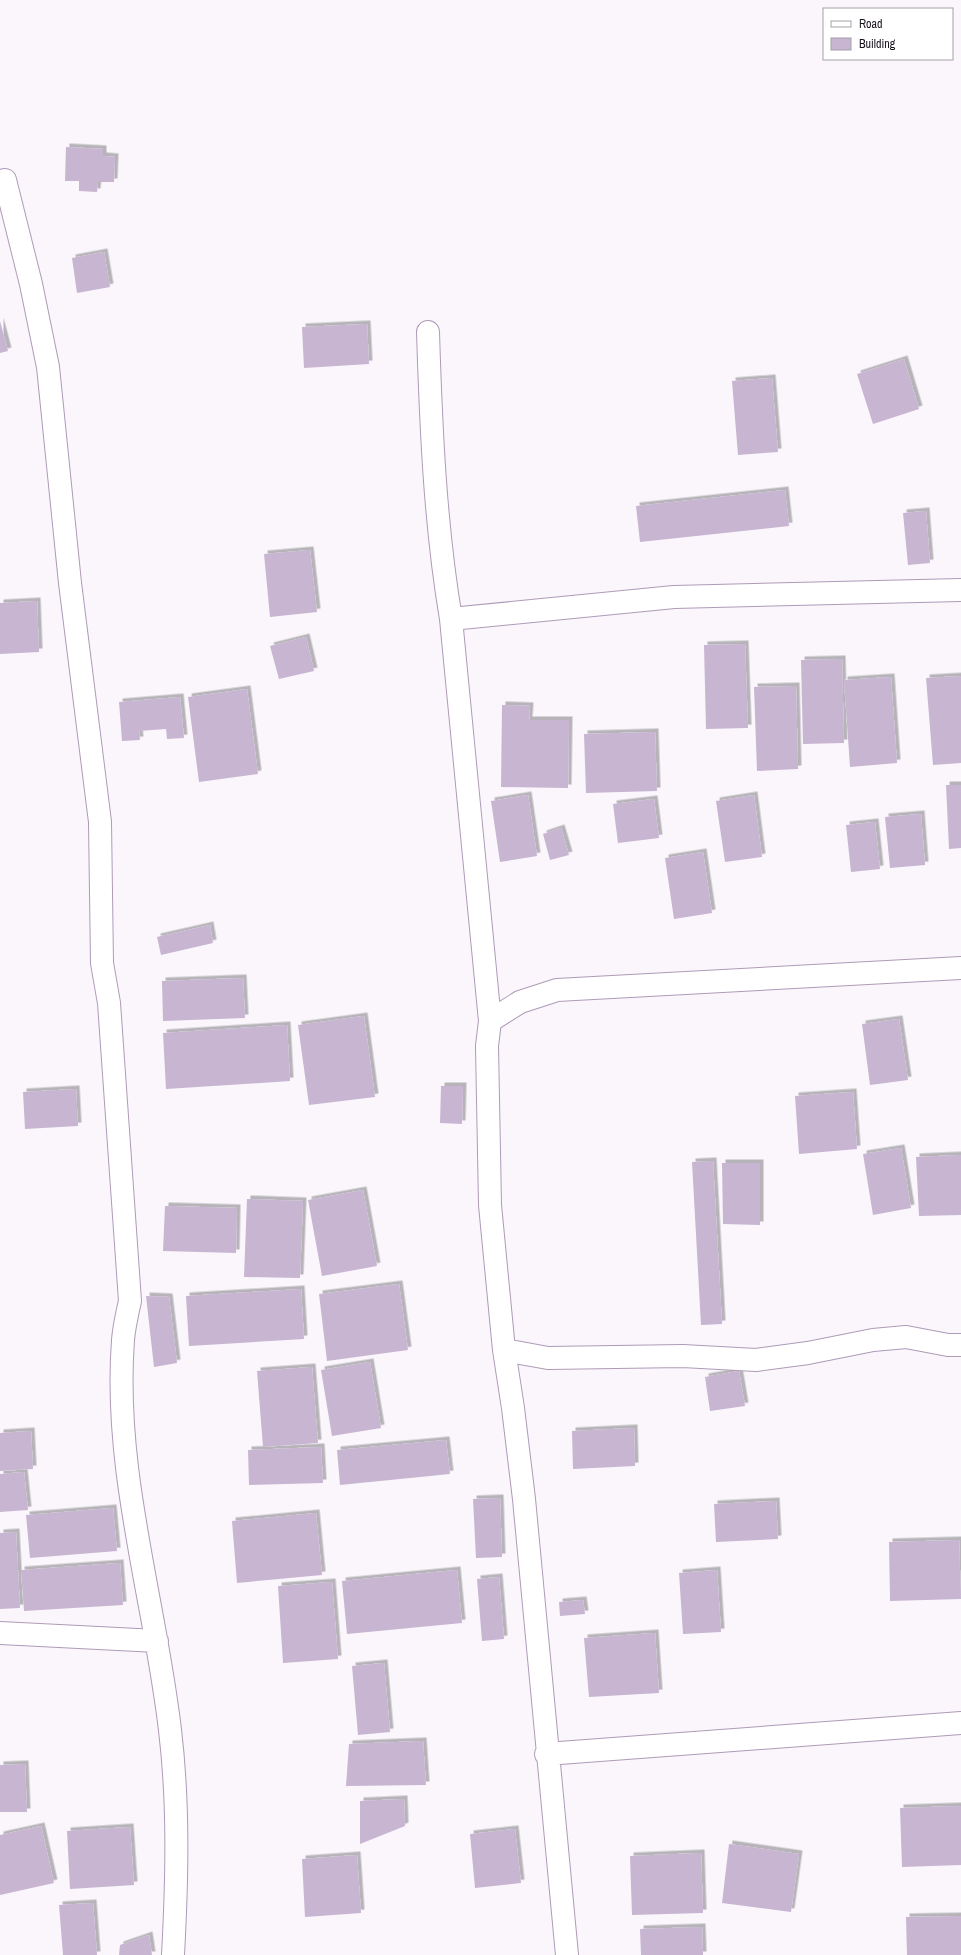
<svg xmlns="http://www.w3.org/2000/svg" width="961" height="1955" font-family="'Archivo Narrow',sans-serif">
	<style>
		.building { fill: #c8b5d2; filter: url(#shadow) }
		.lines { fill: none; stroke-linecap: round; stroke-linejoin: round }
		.minor-casing { stroke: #ae9bb7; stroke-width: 24 }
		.minor { stroke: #fff; stroke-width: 22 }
	</style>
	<defs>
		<filter id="shadow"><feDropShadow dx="3.5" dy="-3.5" stdDeviation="0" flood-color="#0004"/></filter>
	</defs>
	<rect width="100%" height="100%" fill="#faf6fc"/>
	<path class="building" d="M66,147L103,149V156L115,157L114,182H98L97,192L79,191V181H65Z
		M104,252L110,287L77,293L72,258Z
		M0,321L8,351L0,353Z
		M367,324L369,364L304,368L302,327Z
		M904,359L919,409L873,424L857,374Z
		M772,378L778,452L738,455L732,381Z
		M785,490L789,526L640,542L636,506Z
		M926,511L930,563L908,565L903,513Z
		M310,550L317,612L270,617L264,554Z
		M37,601L39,652L0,654V603Z
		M306,637L314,671L279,679L270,646Z
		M745,644L748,728L706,729L704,645Z
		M842,659L844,743L803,744L801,660Z
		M961,676V763L933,765L926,678Z
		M891,677L897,763L850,767L844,680Z
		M796,686L798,769L757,771L754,687Z
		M247,689L258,774L199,782L188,697Z
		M180,697L184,738L167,739L166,729L139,731L140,740L122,741L119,702Z
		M502,705L530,706L529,720H569L568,788L501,787Z
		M655,732L657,791L586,793L584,734Z
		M946,785H961V848L949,849Z
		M528,795L537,856L500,862L491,801Z
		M754,795L762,857L725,862L716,801Z
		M654,799L659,838L618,843L613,804Z
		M921,814L925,865L890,868L885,817Z
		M875,822L880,869L851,872L846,825Z
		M561,828L569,855L550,860L543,834Z
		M703,852L712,913L674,919L665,858Z
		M210,925L213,943L161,955L157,937Z
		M243,978L245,1018L163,1021L162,981Z
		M364,1016L375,1097L309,1105L298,1025Z
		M899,1019L908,1080L870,1085L862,1024Z
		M287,1025L290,1081L166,1089L163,1033Z
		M441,1086H463L462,1124L440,1123Z
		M76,1089L78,1126L25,1129L23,1092Z
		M853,1092L857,1149L799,1154L795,1096Z
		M901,1148L911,1208L873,1215L863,1154Z
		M961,1155V1215L919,1216L916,1157Z
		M713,1161L722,1324L701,1325L692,1162Z
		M722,1163H760V1225L723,1224Z
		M363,1190L377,1266L322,1276L308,1200Z
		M247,1199L303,1201L300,1278L244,1277Z
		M165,1206L237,1208L236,1253L163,1251Z
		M399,1284L408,1350L327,1361L319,1294Z
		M301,1289L304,1339L189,1346L186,1296Z
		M146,1296L169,1297L177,1363L154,1367Z
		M370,1362L381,1428L332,1436L321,1370Z
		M312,1367L318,1443L263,1447L257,1371Z
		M739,1371L745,1406L710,1411L705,1377Z
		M634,1428L635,1466L573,1469L572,1431Z
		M31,1431L33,1469L0,1471V1433Z
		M446,1440L450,1474L340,1485L337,1450Z
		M321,1447L323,1483L249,1485L248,1450Z
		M24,1472L28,1510L0,1512V1474Z
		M500,1498L502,1557L476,1558L473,1499Z
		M776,1501L778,1539L716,1542L714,1504Z
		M113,1508L117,1551L30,1558L26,1515Z
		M316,1513L322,1575L237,1583L232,1521Z
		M16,1532L20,1608L0,1609V1533Z
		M959,1540L961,1599L890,1601L889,1542Z
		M120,1563L123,1605L24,1611L21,1570Z
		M457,1570L462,1623L347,1634L342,1581Z
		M717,1570L721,1632L683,1634L679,1573Z
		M499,1577L504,1639L482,1641L477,1579Z
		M332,1582L338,1659L283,1663L278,1586Z
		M583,1600L585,1614L560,1616L559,1602Z
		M655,1633L659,1693L589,1697L584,1638Z
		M384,1663L390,1732L358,1735L352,1666Z
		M423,1741L426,1785L346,1786L349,1744Z
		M25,1764L27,1812H0V1765Z
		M404,1799L405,1826L360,1844V1801Z
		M961,1806V1865L902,1867L900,1808Z
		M41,1826L54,1883L0,1895V1835Z
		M130,1827L134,1885L70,1889L67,1831Z
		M515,1829L521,1883L475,1888L470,1834Z
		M729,1844L799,1854L791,1912L722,1903Z
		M701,1853L703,1913L632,1915L630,1856Z
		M357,1855L361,1913L305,1917L302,1859Z
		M93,1903L97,1955H63L59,1905Z
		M961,1916V1955H907L906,1917Z
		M702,1927L703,1955H641L640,1929Z
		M149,1935L152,1955H119L120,1945Z"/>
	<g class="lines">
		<defs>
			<path id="minor" d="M5,180L31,284L48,367L70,583L100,822L102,963L109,1003L130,1301C127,1314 124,1327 123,1340C113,1472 155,1600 170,1730C179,1805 177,1880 173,1955
				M428,332C431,428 435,524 451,619L490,1021L487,1046L490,1205L504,1350L513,1408L524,1499L567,1955
				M451,619L674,597L961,590
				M490,1021L520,1002L557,990L961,968
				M504,1350L548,1358L683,1356L756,1360L808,1353L873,1340L906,1337L948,1345H961
				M0,1633L157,1641
				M546,1754L961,1723"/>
		</defs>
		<use href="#minor" class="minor-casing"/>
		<use href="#minor" class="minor"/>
	</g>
	<rect x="823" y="8" width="130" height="52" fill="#ffffff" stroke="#a3a1a5"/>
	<rect x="831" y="21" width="20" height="6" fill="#ffffff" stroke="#a3a1a5"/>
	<text x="859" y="28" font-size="12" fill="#1a131d">Road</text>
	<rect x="831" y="38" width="20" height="12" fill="#c8b5d2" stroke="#a3a1a5"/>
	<text x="859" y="48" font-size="12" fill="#1a131d">Building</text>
</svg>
